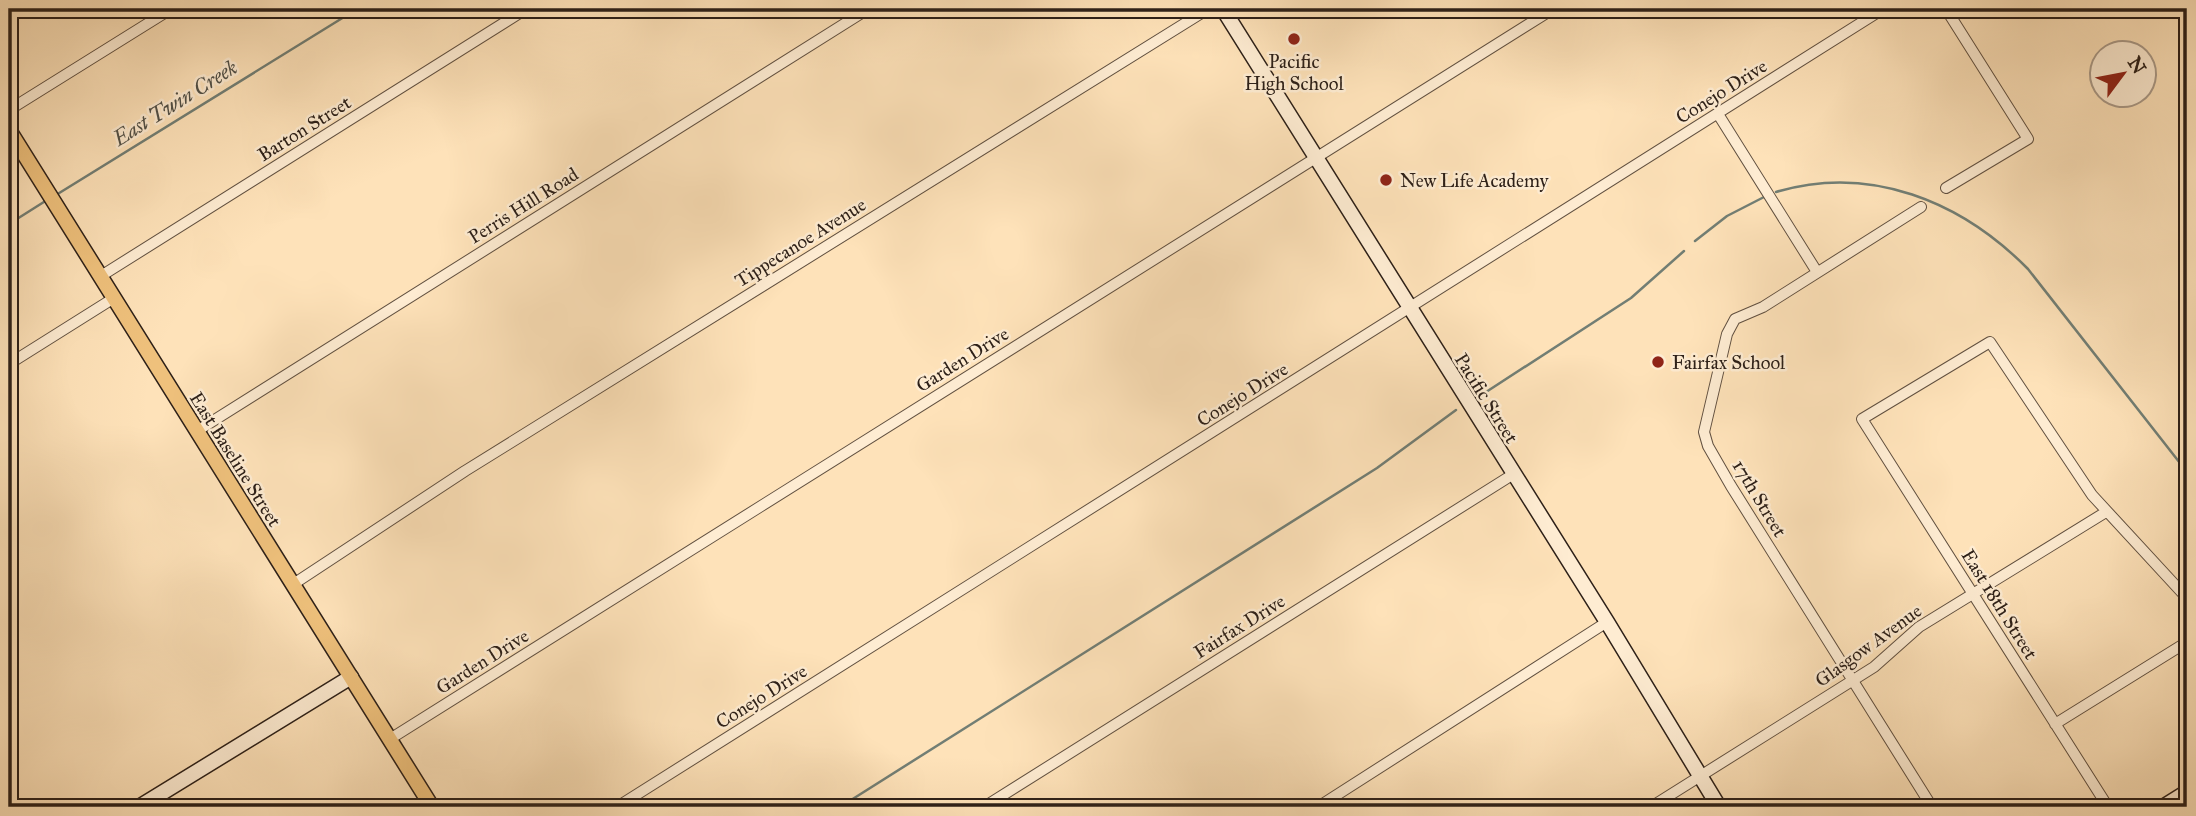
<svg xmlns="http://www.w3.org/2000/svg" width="2196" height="816" font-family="'IM FELL Great Primer',serif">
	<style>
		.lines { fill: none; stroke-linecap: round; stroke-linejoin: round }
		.stream { stroke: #727e74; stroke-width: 2.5 }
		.street-casing { stroke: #615040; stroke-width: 12 }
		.secondary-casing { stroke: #2d2018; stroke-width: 17 }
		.primary-casing { stroke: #2d2018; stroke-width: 17 }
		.street { stroke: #feecd2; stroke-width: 10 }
		.secondary { stroke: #feecd2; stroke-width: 14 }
		.primary { stroke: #efc17c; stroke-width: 14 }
		.poi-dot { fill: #8f2418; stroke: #feecd2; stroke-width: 2.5 }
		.labels { text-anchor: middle; stroke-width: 5; stroke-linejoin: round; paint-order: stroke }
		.poi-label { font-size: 19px; fill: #2d2018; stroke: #feecd2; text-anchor: start }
		.street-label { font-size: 19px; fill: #2d2018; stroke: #feecd2 }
		.water-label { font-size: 21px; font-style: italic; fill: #504f46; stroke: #feecd2 }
	</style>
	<rect width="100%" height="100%" fill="#fee2b9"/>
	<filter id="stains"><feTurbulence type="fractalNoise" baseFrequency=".00286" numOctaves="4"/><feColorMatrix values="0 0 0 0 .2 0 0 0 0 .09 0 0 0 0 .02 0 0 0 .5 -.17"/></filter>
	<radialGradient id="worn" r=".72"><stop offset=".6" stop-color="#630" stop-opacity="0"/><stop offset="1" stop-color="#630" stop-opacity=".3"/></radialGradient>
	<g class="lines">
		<path class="stream" d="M1776,192C1870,164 1961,201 2028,269L2187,472
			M56,195L357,9
			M9,224L47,200
			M1695,241L1727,216L1766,196
			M1483,394L1631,298L1684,251
			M840,807L1377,468L1456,410"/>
		<defs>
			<path id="street" d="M9,110L171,9
				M1718,114L1817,272
				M9,160L22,151
				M1946,188L2028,139L1946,9
				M1921,207L1763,307L1735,319L1727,334L1704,432L1708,446L1731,486L1932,807
				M101,276L526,9
				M9,364L114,298
				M197,431L868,9
				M292,585L465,471L1208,9
				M2055,724L2187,642
				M390,739L1553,9
				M617,807L1883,9
				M984,807L1512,475
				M1318,807L1607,622
				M1651,807L1874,667L1919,627L2106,512
				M2108,807L1862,419L1990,342L2092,495L2187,598"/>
			<path id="secondary" d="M1223,9L1607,622L1719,807
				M139,807L351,677
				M2163,807L2187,792"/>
			<path id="primary" d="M9,130L432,807"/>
		</defs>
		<use href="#street" class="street-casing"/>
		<use href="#secondary" class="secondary-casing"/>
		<use href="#primary" class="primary-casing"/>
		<use href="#street" class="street"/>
		<use href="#secondary" class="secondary"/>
		<use href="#primary" class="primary"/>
	</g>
	<g class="poi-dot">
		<circle cx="1294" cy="39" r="7"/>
		<circle cx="1386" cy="180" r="7"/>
		<circle cx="1658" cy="362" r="7"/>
	</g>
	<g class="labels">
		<g class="poi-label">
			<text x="1294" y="68" text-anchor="middle">Pacific<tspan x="1294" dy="22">High School</tspan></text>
			<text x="1400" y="187">New Life Academy</text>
			<text x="1672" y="369">Fairfax School</text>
		</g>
		<g class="street-label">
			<text transform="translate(1721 91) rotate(-32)" y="7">Conejo Drive</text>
			<text transform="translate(304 128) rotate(-32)" y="7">Barton Street</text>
			<text transform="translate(523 205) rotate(-32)" y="7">Perris Hill Road</text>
			<text transform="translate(800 242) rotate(-32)" y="7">Tippecanoe Avenue</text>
			<text transform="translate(962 359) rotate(-32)" y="7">Garden Drive</text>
			<text transform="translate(1242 394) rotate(-32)" y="7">Conejo Drive</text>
			<text transform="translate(1487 398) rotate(58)" y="7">Pacific Street</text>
			<text transform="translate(236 459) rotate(58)" y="7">East Baseline Street</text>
			<text transform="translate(1760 498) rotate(59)" y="7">17th Street</text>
			<text transform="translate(2000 604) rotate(58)" y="7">East 18th Street</text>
			<text transform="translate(1239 626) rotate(-32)" y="7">Fairfax Drive</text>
			<text transform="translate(1868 645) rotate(-36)" y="7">Glasgow Avenue</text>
			<text transform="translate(482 661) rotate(-32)" y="7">Garden Drive</text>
			<text transform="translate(761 696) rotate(-32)" y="7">Conejo Drive</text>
		</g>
		<g class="water-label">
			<text transform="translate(175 103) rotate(-32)" y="7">East Twin Creek</text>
		</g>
	</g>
	<rect width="2196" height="816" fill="none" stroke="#fee2b9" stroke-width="35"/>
	<rect x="10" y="10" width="2175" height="795" fill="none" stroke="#2d2018" stroke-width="3.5"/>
	<rect x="18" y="18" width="2161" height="781" fill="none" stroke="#2d2018" stroke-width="2"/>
	<g transform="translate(2123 74) rotate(58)"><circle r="33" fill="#feecd2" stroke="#aa9a88" stroke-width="2"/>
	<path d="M0-5L12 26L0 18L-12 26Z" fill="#8f2418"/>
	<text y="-10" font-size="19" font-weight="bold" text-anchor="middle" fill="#2d2018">N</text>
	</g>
	<rect width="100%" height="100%" filter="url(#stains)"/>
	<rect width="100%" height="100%" fill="url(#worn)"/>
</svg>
